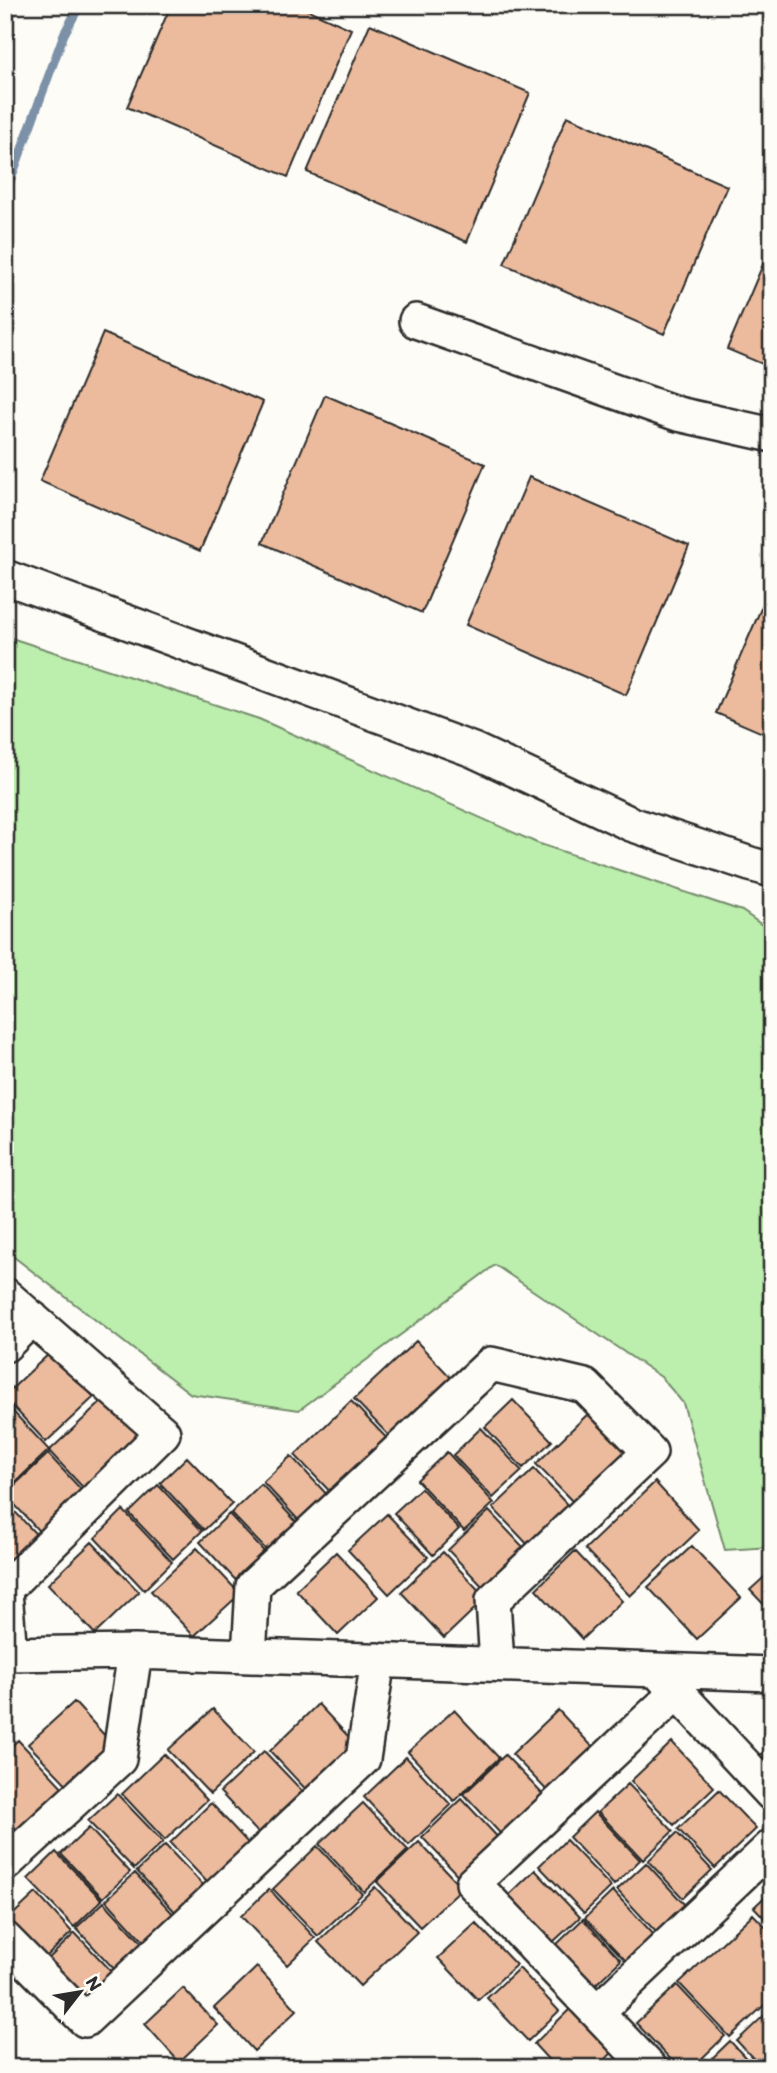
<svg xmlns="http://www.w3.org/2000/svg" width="777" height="2073" font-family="Itim,sans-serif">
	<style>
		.green { fill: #bceead; stroke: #748c6c; stroke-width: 2 }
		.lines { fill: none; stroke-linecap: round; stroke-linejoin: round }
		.stream { stroke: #7b91a7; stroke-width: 9 }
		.building { fill: #ecbb9d; stroke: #2b2b2b; stroke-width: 2 }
		.minor-casing { stroke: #2b2b2b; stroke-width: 38 }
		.minor { stroke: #fdfcf7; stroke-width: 33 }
	</style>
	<rect width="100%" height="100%" fill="#fdfcf7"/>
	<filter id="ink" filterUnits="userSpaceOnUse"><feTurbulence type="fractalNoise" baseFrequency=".0143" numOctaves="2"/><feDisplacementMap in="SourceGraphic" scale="14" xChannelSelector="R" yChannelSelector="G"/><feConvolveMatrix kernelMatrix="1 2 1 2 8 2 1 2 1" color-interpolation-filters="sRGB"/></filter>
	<g filter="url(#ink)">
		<path class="green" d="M5,636L259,719L537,843L742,911L772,932V1547L725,1550L683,1403L661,1377L495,1265L299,1410L191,1394L5,1250Z"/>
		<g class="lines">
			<path class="stream" d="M5,195L64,34L80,5"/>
		</g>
		<path class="building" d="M171,5H297L351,29L288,177L127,107Z
			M370,24L530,93L467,242L307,172Z
			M567,116L727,186L664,334L504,264Z
			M772,243V368L727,349Z
			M103,333L263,402L200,551L40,481Z
			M325,395L485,464L422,613L262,543Z
			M529,477L689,546L626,695L466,625Z
			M772,583V737L716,713Z
			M416,1341L458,1385L396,1443L354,1399Z
			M51,1352L94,1397L46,1442L5,1398V1395Z
			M106,1398L148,1442L91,1496L49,1451Z
			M513,1400L552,1441L523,1468L485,1427Z
			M351,1401L395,1447L338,1500L295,1455Z
			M5,1403L49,1450L7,1490L5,1488Z
			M593,1409L634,1452L577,1506L536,1464Z
			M481,1428L522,1471L493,1498L453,1455Z
			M447,1452L494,1503L464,1531L417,1480Z
			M48,1454L90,1499L47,1540L5,1494Z
			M291,1456L331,1499L303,1525L263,1482Z
			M187,1457L232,1504L204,1530L160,1483Z
			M534,1469L573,1511L532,1549L493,1508Z
			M655,1482L699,1530L630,1596L585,1549Z
			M261,1484L304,1530L274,1558L231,1513Z
			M158,1485L202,1531L173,1559L129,1513Z
			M421,1488L459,1529L433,1555L394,1513Z
			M5,1501L46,1545L5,1584Z
			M123,1510L172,1562L144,1590L95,1538Z
			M489,1511L526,1550L485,1589L448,1550Z
			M229,1514L272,1560L243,1588L200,1542Z
			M387,1514L428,1557L389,1594L348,1550Z
			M92,1542L139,1592L95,1634L48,1584Z
			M692,1546L741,1598L697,1639L648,1587Z
			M197,1548L240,1594L194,1636L151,1591Z
			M575,1551L622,1601L582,1639L536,1589Z
			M336,1552L378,1597L338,1635L296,1590Z
			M443,1552L486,1598L444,1638L401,1592Z
			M772,1570V1613L750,1590Z
			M74,1702L118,1750L74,1792L28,1744Z
			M318,1704L361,1750L312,1796L270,1751Z
			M213,1709L254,1752L210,1794L168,1750Z
			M454,1710L499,1758L454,1801L408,1752Z
			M558,1710L601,1756L555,1799L512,1754Z
			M18,1740L65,1790L20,1833L5,1817V1752Z
			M672,1742L714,1787L674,1825L631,1781Z
			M772,1744V1771L758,1757Z
			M264,1751L306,1795L262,1837L220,1792Z
			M164,1754L207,1800L165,1840L122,1794Z
			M505,1755L551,1803L509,1843L464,1794Z
			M406,1757L451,1805L409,1845L364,1797Z
			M628,1784L673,1831L643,1860L598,1812Z
			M719,1790L756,1829L715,1868L678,1829Z
			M117,1794L163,1842L134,1869L88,1821Z
			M462,1799L504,1844L464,1882L422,1837Z
			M211,1803L248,1843L207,1882L170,1843Z
			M363,1803L408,1850L364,1892L319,1844Z
			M595,1812L640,1860L614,1885L569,1837Z
			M89,1828L130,1872L103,1898L61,1854Z
			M677,1833L712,1870L683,1898L648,1861Z
			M566,1840L611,1887L584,1913L539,1866Z
			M419,1842L462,1888L420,1927L377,1882Z
			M165,1845L208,1890L180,1917L137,1871Z
			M317,1846L362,1894L318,1936L273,1889Z
			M56,1852L102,1900L74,1927L28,1879Z
			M646,1863L685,1905L656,1932L617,1890Z
			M535,1870L580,1917L553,1942L509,1895Z
			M135,1873L177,1918L148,1946L106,1900Z
			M375,1887L417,1932L360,1986L318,1942Z
			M269,1889L315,1938L287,1965L241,1916Z
			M772,1890V1926L754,1907Z
			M613,1891L655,1936L627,1962L585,1918Z
			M36,1893L72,1932L42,1961L5,1922Z
			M104,1902L142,1943L115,1970L76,1928Z
			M753,1914L772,1934V1998L730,2037L679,1983Z
			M583,1919L621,1960L593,1987L555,1946Z
			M476,1923L516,1965L478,2000L438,1958Z
			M75,1933L116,1976L85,2005L45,1962Z
			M257,1967L297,2010L254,2051L214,2008Z
			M519,1968L559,2011L528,2041L487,1998Z
			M677,1985L725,2036L692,2068H679L636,2023Z
			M183,1988L218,2025L179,2062L145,2024Z
			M571,2008L613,2052L596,2068H556L534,2044Z
			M772,2008V2068H762L737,2041Z
			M730,2041L755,2068H702Z"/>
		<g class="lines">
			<defs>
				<path id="minor" d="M416,321L678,414L772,435
					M5,577L473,750L631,824L750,864L772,870
					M5,1295L163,1433L5,1589
					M5,1345L32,1318
					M5,1592L10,1654
					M5,1654L135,1652L772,1674
					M249,1656L253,1586L491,1364L585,1386L650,1452L493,1600L497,1664
					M662,1676L772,1794
					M5,1864L119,1759L135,1652
					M5,1939L85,2020L363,1759L378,1660
					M597,2012L772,1846
					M650,2068L473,1883L677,1692"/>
			</defs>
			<use href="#minor" class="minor-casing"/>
			<use href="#minor" class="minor"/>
		</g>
	</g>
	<rect width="777" height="2073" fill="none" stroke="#fdfcf7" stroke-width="28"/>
	<rect x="14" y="14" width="749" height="2045" fill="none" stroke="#2b2b2b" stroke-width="2.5" filter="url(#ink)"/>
	<g transform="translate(80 1992) rotate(59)" stroke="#fdfcf7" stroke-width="5" paint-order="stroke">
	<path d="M0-5L12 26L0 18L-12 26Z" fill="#2b2b2b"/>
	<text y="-10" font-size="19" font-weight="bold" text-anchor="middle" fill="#2b2b2b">N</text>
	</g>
</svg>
